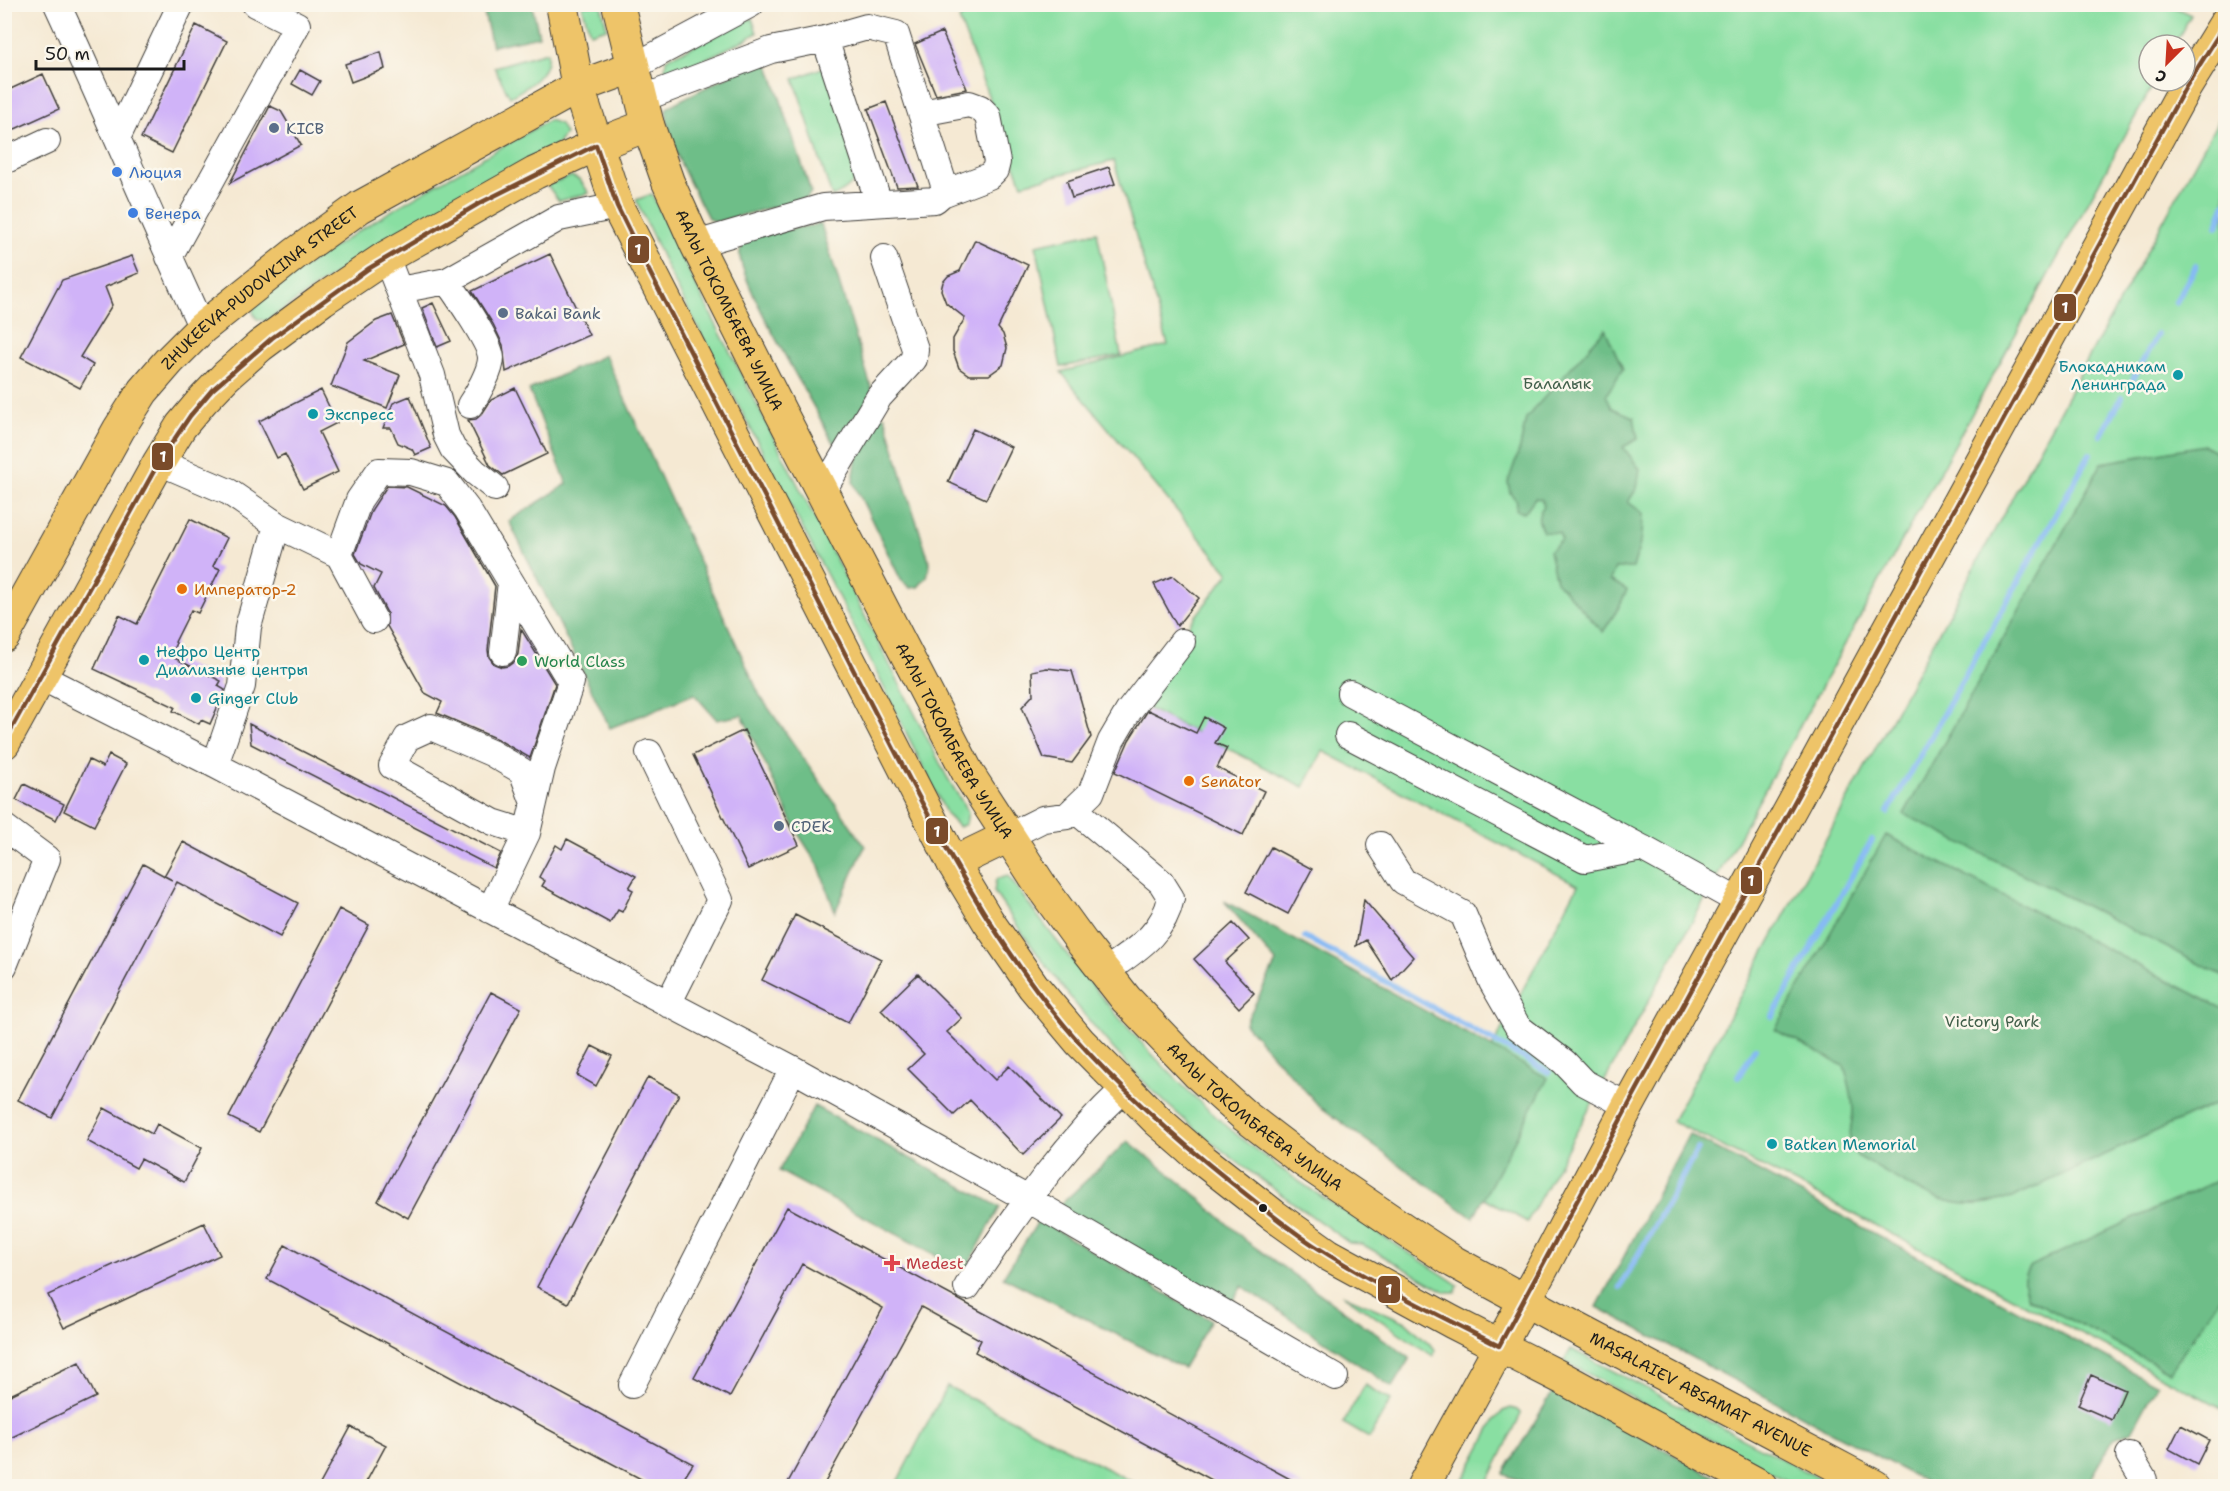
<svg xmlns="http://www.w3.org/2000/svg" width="2230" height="1491" font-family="'Shantell Sans',sans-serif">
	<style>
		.green { fill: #89dfa2; stroke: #527e5f; stroke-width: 1.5 }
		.forest { fill: #6ebe88; stroke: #456d52; stroke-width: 1.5 }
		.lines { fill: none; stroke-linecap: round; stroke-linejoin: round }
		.stream { stroke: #86baf4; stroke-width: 6 }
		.building { fill: #d0b3f8 }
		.minor-casing { stroke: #3d3b37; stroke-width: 28 }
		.major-casing { stroke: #3d3b37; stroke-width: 34 }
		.minor { stroke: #fff; stroke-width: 26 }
		.major { stroke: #eec469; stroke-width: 32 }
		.bus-1-casing { stroke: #fbf7ec; stroke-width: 9 }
		.bus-1 { stroke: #7a4b2a; stroke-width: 4.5 }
		.service-dot { fill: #5c6f8a; stroke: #fbf7ec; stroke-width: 2 }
		.shop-dot { fill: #3f7fe0; stroke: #fbf7ec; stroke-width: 2 }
		.culture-dot { fill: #0f9aa8; stroke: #fbf7ec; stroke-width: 2 }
		.food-dot { fill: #e8710a; stroke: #fbf7ec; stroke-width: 2 }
		.leisure-dot { fill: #2e9e5b; stroke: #fbf7ec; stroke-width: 2 }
		.bus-dot { fill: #1c1c1c; stroke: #fbf7ec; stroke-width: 2 }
		.health-dot { fill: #e0444e; stroke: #fbf7ec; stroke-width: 2 }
		.labels { text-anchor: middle; stroke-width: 5; stroke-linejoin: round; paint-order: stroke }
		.service-label { font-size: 16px; fill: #4e5e75; stroke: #fbf7ec; text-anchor: start }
		.shop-label { font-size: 16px; fill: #366cbe; stroke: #fbf7ec; text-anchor: start }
		.street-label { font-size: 16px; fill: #1c1c1c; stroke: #fbf7ec }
		.culture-label { font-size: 16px; fill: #0d838f; stroke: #fbf7ec; text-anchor: start }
		.park-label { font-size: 16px; fill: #42604b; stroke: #fbf7ec }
		.food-label { font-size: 16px; fill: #c56008; stroke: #fbf7ec; text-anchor: start }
		.leisure-label { font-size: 16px; fill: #27864d; stroke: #fbf7ec; text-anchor: start }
		.health-label { font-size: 16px; fill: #be3a42; stroke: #fbf7ec; text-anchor: start }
		.line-badge { stroke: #fbf7ec; stroke-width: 2 }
		.badge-label { font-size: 16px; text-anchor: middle; font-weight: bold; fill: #fff }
	</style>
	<rect width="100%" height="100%" fill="#fbf7ec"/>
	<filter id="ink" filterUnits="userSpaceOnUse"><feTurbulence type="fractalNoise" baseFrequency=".0167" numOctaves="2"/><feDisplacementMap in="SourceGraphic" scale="12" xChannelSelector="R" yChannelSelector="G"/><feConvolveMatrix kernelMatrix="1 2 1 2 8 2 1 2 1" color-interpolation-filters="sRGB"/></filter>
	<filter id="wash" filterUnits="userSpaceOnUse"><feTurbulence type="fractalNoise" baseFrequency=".008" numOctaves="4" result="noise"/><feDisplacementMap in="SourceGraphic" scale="24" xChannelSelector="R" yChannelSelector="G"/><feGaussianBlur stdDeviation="1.35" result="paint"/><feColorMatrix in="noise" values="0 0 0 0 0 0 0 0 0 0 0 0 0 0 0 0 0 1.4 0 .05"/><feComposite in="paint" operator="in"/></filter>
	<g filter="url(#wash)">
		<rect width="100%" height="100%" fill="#f5e9d3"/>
		<path class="green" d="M982,4H2168L2191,15L2174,45H2149V81H2155L1527,1222L1429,1167L1578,885L1323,751L1304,787L1131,700L1229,573L1061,372L1168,345L1114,161L1022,184L959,19Z
			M582,5H601L607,28L590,33Z
			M752,18L757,33L745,40L678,72L665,71L666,59Z
			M547,52C551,74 526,88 510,97L494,67Z
			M827,66L861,168C856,183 847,190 832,197L794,79Z
			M2225,108V1410L1816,1194L1672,1121Z
			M549,120L560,124L565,134L558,144L392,235L266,321L257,319L253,313L254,304C346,232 448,178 549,120Z
			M571,176L580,180L589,193L559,201L547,185Z
			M652,194L677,248L947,777L968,812L966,824L959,827L947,815L853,625L671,276L636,200Z
			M1097,232L1121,355L1061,367L1036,245Z
			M1008,876C1079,973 1153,1067 1247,1143C1314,1196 1388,1237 1458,1285L1456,1292H1446L1362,1244L1349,1243C1282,1194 1210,1147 1151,1089C1092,1030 1041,961 994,892L996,879Z
			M1342,1294L1406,1322L1436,1350L1433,1356Z
			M1571,1349L1834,1486H1796L1564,1361Z
			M1365,1385L1391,1400L1369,1438L1343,1423Z
			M947,1386L1140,1486H895Z
			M1511,1408L1517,1410L1521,1414L1486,1486H1477L1463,1480L1495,1420L1503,1411Z"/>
		<path class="forest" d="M482,5H532L539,36L492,46Z
			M763,60L770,68L811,192L807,198L716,222L708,218C691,184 668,148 666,109L675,103L756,62Z
			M821,224L873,393L836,445L831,439C816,407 735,277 740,251C741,248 745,243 747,239L760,234Z
			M1605,329L1623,369L1606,395L1612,408L1634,417L1638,439L1623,447L1640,469L1637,488L1628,502L1643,513L1642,537L1633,568H1615L1610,580L1627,590L1618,609L1603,632L1556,581L1549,551L1562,540L1559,533L1543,532C1538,521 1536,516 1544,506L1541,499L1535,498L1524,513L1516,510L1517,501L1510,493L1508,482L1520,448L1526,418Z
			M605,355L760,696L865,846L835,912L819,866L797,832L742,715L717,720L694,694L610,728L509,521L567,484L529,390Z
			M879,416H885L905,486L930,563L927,577L918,587L910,588L901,580L853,482L856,461Z
			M2204,445L2226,457L2225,977L1904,814L2102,463Z
			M1886,835L2225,1010V1099L2012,1198C2002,1200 1991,1203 1980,1204C1935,1208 1894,1176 1857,1156C1844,1140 1853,1127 1853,1109C1852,1093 1849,1081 1844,1066L1775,1030Z
			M1224,901L1548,1078L1473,1218L1319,1106L1245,1024L1276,962Z
			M814,1106L1000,1207L965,1271L779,1171Z
			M1689,1134L2157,1385L2132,1431L2114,1438L2091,1477L2094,1486H1933L1597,1307Z
			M1128,1141L1190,1190L1245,1240L1410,1358L1392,1387L1242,1286L1230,1306L1055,1210Z
			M2225,1177V1290L2170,1372L2028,1298C2023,1284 2021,1278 2030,1266Z
			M1039,1220L1211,1320L1183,1368L1003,1277Z
			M1554,1390L1732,1486H1535L1503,1474Z"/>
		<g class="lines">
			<path class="stream" d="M2217,226L2226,203
				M2176,302L2196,266
				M2133,379L2158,334
				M2101,435L2122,397
				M1888,812L2090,454
				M1305,937L1549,1072
				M1772,1017L1872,840
				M1738,1077L1755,1048
				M1620,1287L1698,1149"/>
		</g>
		<g id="blocks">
			<path class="building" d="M196,25L227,41L172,153L141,138Z
				M942,32L967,89L936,95L915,44Z
				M381,52L385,69L351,82L345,64Z
				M300,70L320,81L312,95L292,84Z
				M43,74L59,109L4,134V92Z
				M886,102L918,186L897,187L868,109Z
				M270,106L281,111L301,145L230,183Z
				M1109,167L1115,184L1072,198L1067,181Z
				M975,240L1028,265L998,328L1003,334L1007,348L1003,365L989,375H969L959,368L953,351V339L965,318L946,303L941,290L943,282L948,276L960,271Z
				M550,254L589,335L506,372L503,345L493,324L472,291Z
				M132,256L139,273L105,287L112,305L80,357L93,365L80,388L21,357L62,280Z
				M433,303L451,341L437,347L422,308Z
				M392,315L404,344L364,361L400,375L387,408L331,386L348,342L376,321Z
				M515,388L547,454L503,475L490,465L468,420L476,419L482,414L491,400Z
				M321,390L337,423L319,432L338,472L303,489L285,454L277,458L259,421Z
				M410,396L431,448L415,455L412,449L398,443L391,428H383L393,403Z
				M973,429L1011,447L986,499L948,482Z
				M387,486L407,487L446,506L455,517L495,586L488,650L489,657L494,664L502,667L508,666L515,661L518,654L521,629L555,684L530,758L497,739L437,713L442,702L425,693L387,626V613L374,588L381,574L361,564L355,554L372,509Z
				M190,519L227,538L213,566L220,569L198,613L191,610L175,642L176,643L170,656L221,681L218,686L225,690L210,724L201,720L199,724L173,711L175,707L94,669L119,615L137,624Z
				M1173,576L1199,598L1177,626L1154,584Z
				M1047,668L1072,671L1081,701L1091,737L1072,763L1044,758L1022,707L1033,695L1032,671Z
				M1148,710L1196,733L1204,717L1224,728L1215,743L1227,748L1217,768L1264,791L1243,835L1115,772L1129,740Z
				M249,724L501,853L494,868L251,744Z
				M744,730L799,845L748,869L693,755Z
				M109,755L126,764L94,826L64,811L89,760L103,767Z
				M24,784L64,804L56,820L16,800Z
				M567,839L636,876L629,888L633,890L622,912L618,910L610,923L542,886L545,881L539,877L556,845L562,849Z
				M183,842L298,903L280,937L177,882L52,1118L18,1100L143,864L172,880L164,876Z
				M1271,847L1312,869L1288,914L1246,892Z
				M1364,900L1413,957L1392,980L1366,940L1356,946Z
				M339,909L369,925L259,1132L229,1117Z
				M795,915L881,959L848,1023L762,980Z
				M1233,923L1249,940L1225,962L1254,993L1239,1008L1194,959Z
				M918,974L962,1018L947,1032L995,1080L1009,1066L1061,1118L1023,1155L970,1100L954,1115L908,1069L924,1054L881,1010Z
				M491,992L521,1008L408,1218L378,1201Z
				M592,1046L612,1056L596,1086L577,1075Z
				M648,1077L679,1094L568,1303L537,1287Z
				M104,1108L152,1134L157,1124L202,1148L184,1182L141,1159L136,1168L87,1141Z
				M787,1207L993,1318L1303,1486H1223L975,1352L981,1340L921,1307L823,1486H786L883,1308L802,1264L730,1397L694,1378Z
				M204,1223L220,1255L64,1328L48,1295Z
				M285,1245L693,1464L679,1486H654L267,1279Z
				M79,1362L96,1397L4,1441V1398Z
				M2091,1375L2125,1390L2112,1420L2078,1405Z
				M2181,1425L2209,1440L2197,1464L2169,1449Z
				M351,1427L386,1445L364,1486H319Z"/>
		</g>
	</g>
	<g filter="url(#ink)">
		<use href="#blocks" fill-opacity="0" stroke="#3d3b37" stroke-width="1.5"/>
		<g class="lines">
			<defs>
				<path id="minor" d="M57,4C107,112 152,221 202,328
					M825,39L879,203
					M633,67L751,4
					M641,99L771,50L825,39L867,27L896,34L945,188L942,194L935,200L823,207L696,244
					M921,113L969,104L980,108L988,116L997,162L995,170L989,176L942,194
					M118,136L181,4
					M4,161L47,141
					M169,257L297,25L255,4
					M386,257L432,375L446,435L453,449L475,472L495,488
					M447,281C457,295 491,344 491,358C491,371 477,395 470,405
					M399,290L447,281L559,218L617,206
					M159,462L229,492L277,525L248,627L242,686L215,765
					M822,492L879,397L914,359L915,349L884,258
					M277,525L339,555L359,500L379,471L411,472L447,483L467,509L571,682L542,768L527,833L490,910
					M339,555L374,620
					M503,652L511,582
					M41,677L215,765L793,1069L1028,1199L1335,1377
					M1350,693L1642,848
					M1348,735L1585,859L1642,848L1740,902
					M649,753L720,900L668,1004
					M1074,809L1161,882L1171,898C1163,936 1133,951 1105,972
					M4,827L47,859L4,966
					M527,833L493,822L392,766L407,738L431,727L491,753L522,771L534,803
					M1007,837L1043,819L1067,816L1091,793L1111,741L1128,712L1182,642
					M1380,845L1403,881L1463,914L1492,982L1518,1027L1564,1062L1583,1082L1628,1106
					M967,1287C1016,1216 1060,1148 1124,1089
					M632,1385L793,1069
					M2129,1455L2144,1480V1486"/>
				<g id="major">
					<path d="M562,4L578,87L617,206L953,863L988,921L1033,986L1080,1042L1158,1121L1204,1161L1273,1215L1329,1255L1452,1322L1566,1380L1761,1486"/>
					<path id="s1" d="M618,4L648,125L668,182L696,244L780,411L969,775L1041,886L1083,944L1126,999L1197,1073L1245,1116L1305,1162L1408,1232L1454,1262L1572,1326L1875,1486"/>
					<path id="s2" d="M4,636L119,429L143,391L169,361L202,328L295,254L360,207L578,87L633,67"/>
					<path d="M4,743L159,462L181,426L202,401L226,376L260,346L322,300L386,257L535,173L596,145L648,125"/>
					<path d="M953,863L1007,837"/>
					<path d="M1423,1486L1542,1269L1628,1106L2185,88L2226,22"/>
				</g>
			</defs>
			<use href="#minor" class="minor-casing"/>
			<use href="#major" class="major-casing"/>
			<use href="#minor" class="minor"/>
			<use href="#major" class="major"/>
			<defs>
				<path id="bus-1" d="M4,742L159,462L190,416L212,390L272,338L368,269L480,203L596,145L617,206L647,267C717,404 787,541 857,677C922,803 983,933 1077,1040C1124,1093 1178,1140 1233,1184C1261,1206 1288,1229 1318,1248C1376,1285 1438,1315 1499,1346L1628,1106L2185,88L2226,23"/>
			</defs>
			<use href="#bus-1" class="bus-1-casing"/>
			<use href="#bus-1" class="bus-1"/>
		</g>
	</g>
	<g class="service-dot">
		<circle cx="274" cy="128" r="6"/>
		<circle cx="503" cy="313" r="6"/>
		<circle cx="779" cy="826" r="6"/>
	</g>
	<g class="shop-dot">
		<circle cx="117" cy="172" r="6"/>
		<circle cx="133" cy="213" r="6"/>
	</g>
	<g class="culture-dot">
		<circle cx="2178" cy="375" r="6"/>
		<circle cx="313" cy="414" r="6"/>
		<circle cx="144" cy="660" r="6"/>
		<circle cx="196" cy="698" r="6"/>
		<circle cx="1772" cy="1144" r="6"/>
	</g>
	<g class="food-dot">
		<circle cx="182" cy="589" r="6"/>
		<circle cx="1189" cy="781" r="6"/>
	</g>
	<circle class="leisure-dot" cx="522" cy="661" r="6"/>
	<circle class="bus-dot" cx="1263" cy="1208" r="5"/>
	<path class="health-dot" d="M889 1254h6v6h6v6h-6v6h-6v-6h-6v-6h6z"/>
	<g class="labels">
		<g class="service-label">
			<text x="286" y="134">KICB</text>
			<text x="515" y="319">Bakai Bank</text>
			<text x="791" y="832">CDEK</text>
		</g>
		<g class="shop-label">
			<text x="129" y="178">Люция</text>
			<text x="145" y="219">Венера</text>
		</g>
		<g class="street-label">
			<text dy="6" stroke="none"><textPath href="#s2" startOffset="438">ZHUKEEVA-PUDOVKINA STREET</textPath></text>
			<text dy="6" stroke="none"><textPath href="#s1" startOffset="327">ААЛЫ ТОКОМБАЕВА УЛИЦА</textPath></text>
			<text dy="6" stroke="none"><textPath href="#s1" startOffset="813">ААЛЫ ТОКОМБАЕВА УЛИЦА</textPath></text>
			<text dy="6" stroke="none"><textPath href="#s1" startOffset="1299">ААЛЫ ТОКОМБАЕВА УЛИЦА</textPath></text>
			<text dy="6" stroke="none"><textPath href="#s1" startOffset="1826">MASALAIEV ABSAMAT AVENUE</textPath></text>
		</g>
		<g class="culture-label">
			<text x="2166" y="372" text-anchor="end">Блокадникам<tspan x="2166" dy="18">Ленинграда</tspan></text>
			<text x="325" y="420">Экспресс</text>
			<text x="156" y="657">Нефро Центр<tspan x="156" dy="18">Диализные центры</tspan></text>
			<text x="208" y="704">Ginger Club</text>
			<text x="1784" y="1150">Batken Memorial</text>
		</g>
		<g class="park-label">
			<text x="1557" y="389">Балалык</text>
			<text x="1992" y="1027">Victory Park</text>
		</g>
		<g class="food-label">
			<text x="194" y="595">Император-2</text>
			<text x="1201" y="787">Senator</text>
		</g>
		<g class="leisure-label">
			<text x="534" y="667">World Class</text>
		</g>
		<g class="health-label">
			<text x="906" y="1269">Medest</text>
		</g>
	</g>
	<g class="line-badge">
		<rect x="627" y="235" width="23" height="29" rx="6" fill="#7a4b2a"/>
		<rect x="2053" y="293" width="24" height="29" rx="6" fill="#7a4b2a"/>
		<rect x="151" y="442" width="23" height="29" rx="6" fill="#7a4b2a"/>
		<rect x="925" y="817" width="24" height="28" rx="6" fill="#7a4b2a"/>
		<rect x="1740" y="866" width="23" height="29" rx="6" fill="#7a4b2a"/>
		<rect x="1377" y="1275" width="24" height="29" rx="6" fill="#7a4b2a"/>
	</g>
	<g class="badge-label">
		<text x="638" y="255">1</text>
		<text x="2065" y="313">1</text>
		<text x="163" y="462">1</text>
		<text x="937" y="837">1</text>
		<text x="1751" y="886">1</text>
		<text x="1389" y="1295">1</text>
	</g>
	<rect width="2230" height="1491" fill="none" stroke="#fbf7ec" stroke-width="24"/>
	<g transform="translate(2167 63) rotate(204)"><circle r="28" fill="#fbf7ec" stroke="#a29f99" stroke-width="1.5"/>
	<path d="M0-4.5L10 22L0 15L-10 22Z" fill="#c8321e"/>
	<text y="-9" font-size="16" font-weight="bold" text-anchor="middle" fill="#1c1c1c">С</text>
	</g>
	<path d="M36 60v9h148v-9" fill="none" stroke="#1c1c1c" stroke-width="3"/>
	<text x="45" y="60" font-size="18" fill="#1c1c1c" stroke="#fbf7ec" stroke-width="4.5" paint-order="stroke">50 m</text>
</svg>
